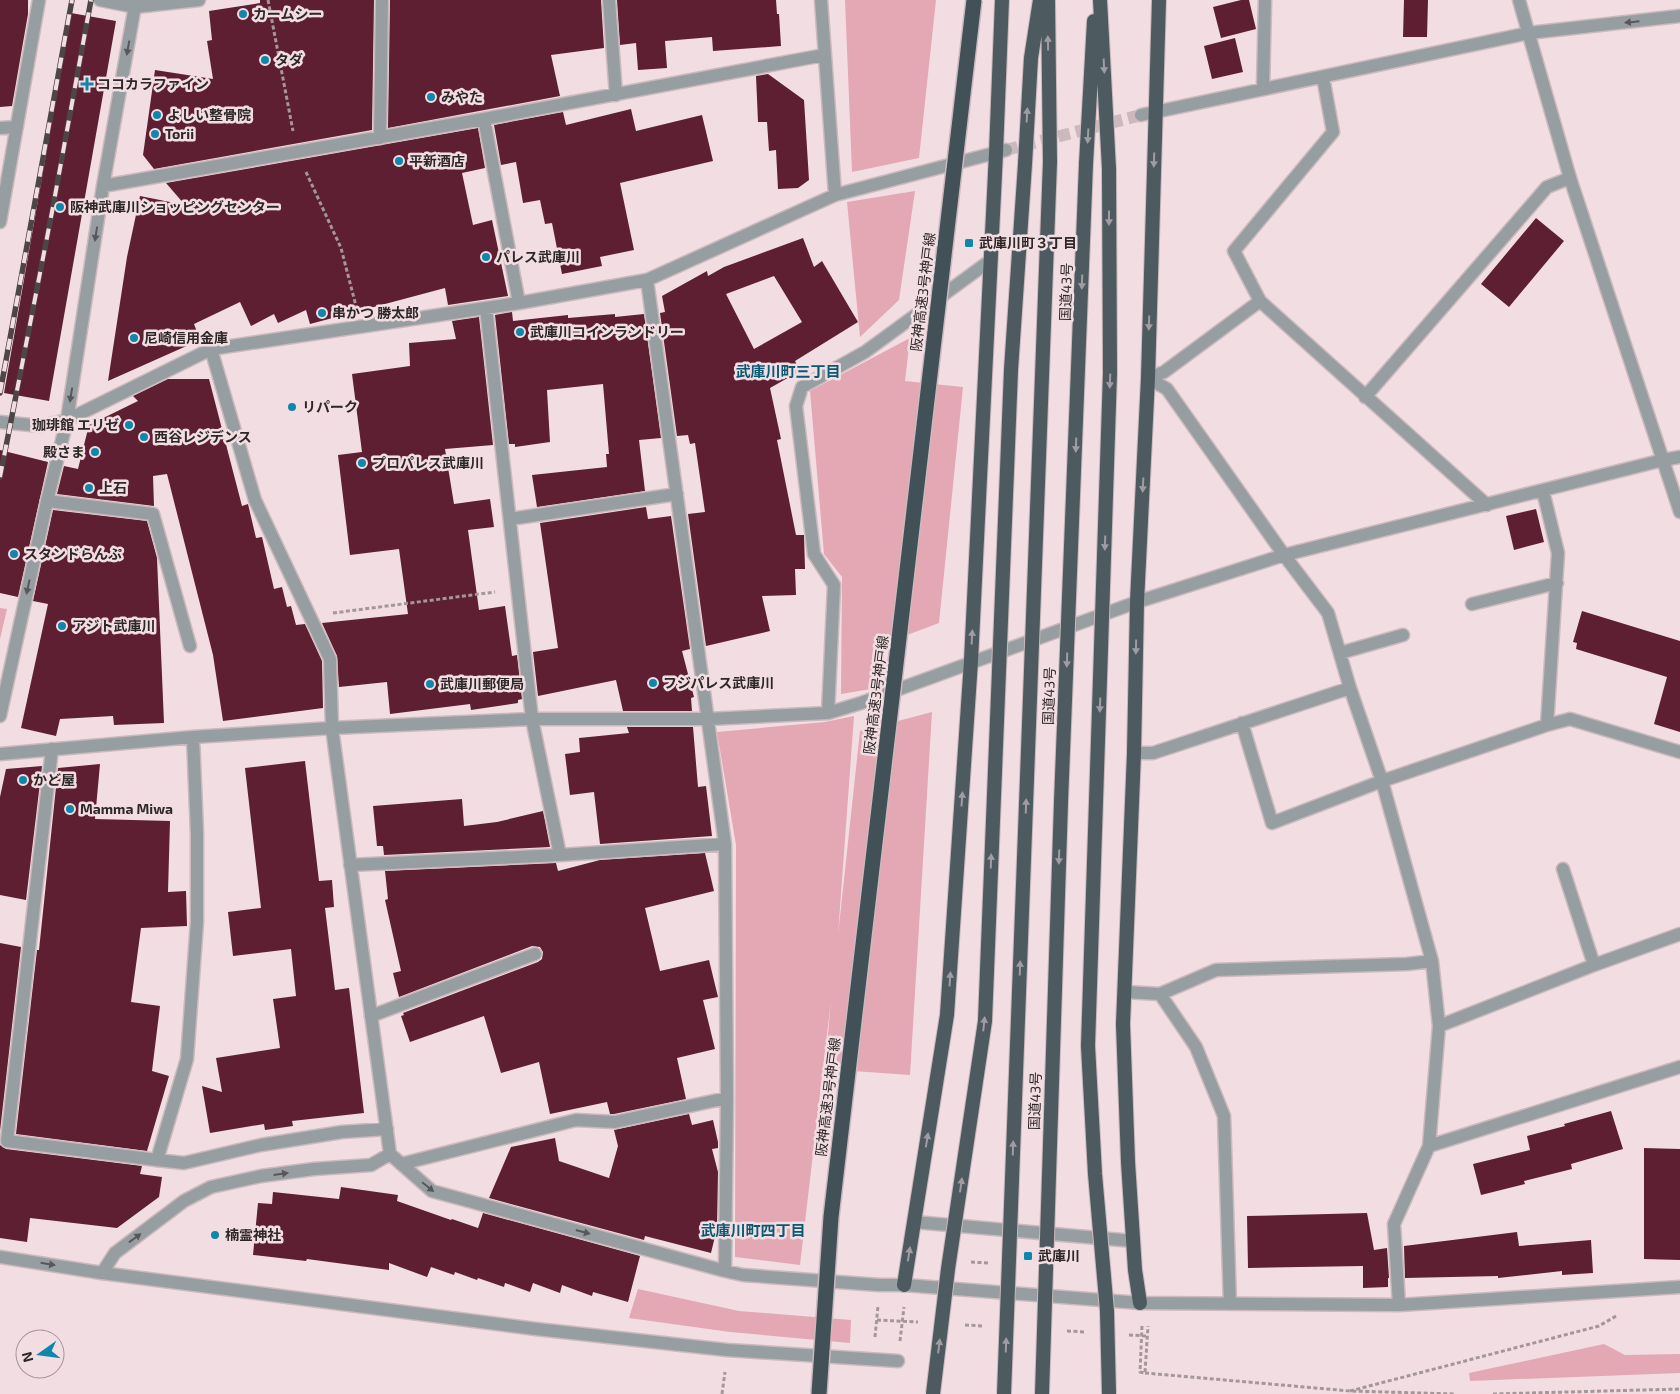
<svg xmlns="http://www.w3.org/2000/svg" width="1680" height="1394" font-family="'Exo 2','Noto Sans JP',sans-serif">
	<style>
		.green { fill: #e4a7b4 }
		.building { fill: #5e1f32; fill-rule: evenodd }
		.lines { fill: none; stroke-linecap: round; stroke-linejoin: round }
		.minor-tunnel { stroke: #cbb9bd; stroke-width: 12; stroke-dasharray: 12 6; stroke-linecap: butt }
		.service-casing { stroke: #cbb9bd; stroke-width: 15 }
		.pedestrian-casing { stroke: #cbb9bd; stroke-width: 15 }
		.minor-casing { stroke: #cbb9bd; stroke-width: 15 }
		.tertiary-casing { stroke: #cbb9bd; stroke-width: 15 }
		.trunk-casing { stroke: #cbb9bd; stroke-width: 16 }
		.path { stroke: #a59799; stroke-width: 3; stroke-dasharray: 4 2.5; stroke-linecap: butt }
		.service { stroke: #979ea2; stroke-width: 12 }
		.pedestrian { stroke: #979ea2; stroke-width: 12 }
		.minor { stroke: #979ea2; stroke-width: 12 }
		.tertiary { stroke: #979ea2; stroke-width: 12 }
		.trunk { stroke: #4d5a60; stroke-width: 14 }
		.rail-casing { stroke: #4e4546; stroke-width: 5.5 }
		.rail { stroke: #f2dee2; stroke-width: 4; stroke-dasharray: 11; stroke-linecap: butt }
		.trunk-bridge-casing { stroke: #cbb9bd; stroke-width: 16; stroke-linecap: butt }
		.motorway-bridge-casing { stroke: #cbb9bd; stroke-width: 18; stroke-linecap: butt }
		.trunk-bridge { stroke: #4d5a60; stroke-width: 14 }
		.motorway-bridge { stroke: #425057; stroke-width: 15 }
		.oneway { fill: #585759 }
		.oneway2 { fill: #a09ca1 }
		.poi-dot { fill: #0f86ab; stroke: #f2dee2; stroke-width: 2 }
		.labels { text-anchor: middle; stroke-width: 5; stroke-linejoin: round; paint-order: stroke }
		.poi-label { font-size: 14px; font-weight: bold; fill: #2e2728; stroke: #f2dee2; text-anchor: start }
		.street-label { font-size: 14px; fill: #2e2728; stroke: #f2dee2 }
		.neighbourhood-label { font-size: 15px; font-weight: bold; fill: #095972; stroke: #f2dee2 }
	</style>
	<rect width="100%" height="100%" fill="#f2dee2"/>
	<path class="green" d="M845,0H936L919,158L852,172Z
		M915,191L899,300L860,337L847,202Z
		M910,338L905,381L963,387L939,623L875,647L871,689L841,694L842,577L824,554L810,391Z
		M0,608L7,609L0,639Z
		M932,712L910,1075L825,1069L831,1000L800,1265L735,1257L736,845L717,732L825,722L854,716L838,935L860,731Z
		M638,1289L739,1311L851,1320L850,1343L730,1332L629,1318Z
		M1604,1344L1625,1355L1680,1354V1373L1470,1381L1469,1373Z"/>
	<path class="building" d="M0,0H28V14L12,106L0,107Z
		M260,0H374L372,130L154,169L143,155L155,70L213,79L207,41L212,40L209,11L260,3Z
		M390,0H601L604,48L551,55L560,96L388,128Z
		M617,0H776L777,14H779L781,46L713,51L712,37L665,41L667,68L638,70L636,43L620,45Z
		M1241,0H1249L1256,29L1221,38L1213,7Z
		M1404,0H1428L1427,37H1403Z
		M71,13L116,21L49,401L4,393Z
		M1235,38L1243,72L1212,79L1204,46Z
		M768,74L804,100L809,180L798,188L778,189L776,150L769,151L767,122H758L756,76Z
		M631,109L636,131L702,115L713,161L620,183L634,250L600,257L602,266L562,274L552,223L545,224L540,200L523,203L516,162L501,165L494,125L563,112L566,125Z
		M478,128L485,168L462,173L473,225L492,220L508,296L448,305L445,288L310,324L306,310L278,323L274,314L251,326L240,302L194,324L200,340L108,381L127,257L140,196L185,205L166,183Z
		M1536,218L1564,241L1509,307L1481,284Z
		M803,238L814,267L822,261L858,322L795,361L800,371L770,388L781,439L777,440L796,535H804L805,569H795L796,595L762,596L770,631L706,646L688,514L705,512L695,443L690,444L688,435L677,436L660,313L665,312L662,296L707,271L708,276L724,267ZM774,276L802,322L754,349L726,294Z
		M512,312L513,321L568,315V318L615,314V317L644,314L661,438L639,440L645,491L537,507L532,475L607,467L606,454H609L603,384L547,390L550,442L515,447V444H509L495,315Z
		M479,317L493,445L445,449L454,504L490,499L494,527L468,530L479,610L505,606L512,656L517,655L522,699L518,700V703L471,710L470,704L390,714L387,682L339,687L337,656L322,623L408,614L399,549L350,555L338,455L362,452L352,374L410,366L409,343L456,339L452,321Z
		M168,379H209L242,506L248,504L256,538L262,537L274,589L282,587L287,607L291,606L296,625L305,624L322,661L323,708L223,721L213,655L167,474L153,476L154,506L57,494L64,466L78,469L89,425L138,401L133,396Z
		M0,450L48,462L18,597L0,593Z
		M646,507L648,519L671,516L690,649L682,651L694,697L691,698L692,711H623L616,680L538,696L533,652L558,648L540,523Z
		M1536,509L1544,542L1514,550L1506,516Z
		M53,510L147,521L157,558L164,723L114,725L113,716L60,719L56,736L21,728L48,604L33,601Z
		M1582,611L1680,641V732L1654,724L1667,677L1576,649L1577,643L1573,642Z
		M627,727H693L698,787L706,786L712,836L600,844L594,792L570,795L565,754L580,752L579,738L629,733Z
		M305,761L319,881L332,880L334,907L325,908L335,990L349,988L364,1113L292,1121L293,1126L265,1130L264,1124L210,1133L202,1086L222,1092L216,1058L280,1048L273,999L296,996L291,949L233,956L228,912L261,908L245,768Z
		M100,764L95,819L170,821L168,892L186,891L187,926L141,928L131,1002L160,1006L152,1071L169,1076L147,1151L16,1134L37,950H39L58,768Z
		M42,766L26,900L0,895V797L6,769Z
		M462,799L464,826L497,822L543,811L550,847L384,855L383,846H377L373,806Z
		M705,853L714,891L645,908L660,971L709,960L718,997L703,1000L715,1049L677,1058L686,1099L614,1114H610L607,1102L550,1114L539,1062L501,1073L484,1016L410,1042L401,1016L404,1015L403,1013L538,962L542,959L543,952L540,947L532,946L399,997L393,973L401,971L385,900L388,899L385,871L556,863L558,871L600,860Z
		M0,943L21,947L0,1131Z
		M1611,1111L1623,1149L1571,1164L1572,1169L1524,1181L1525,1184L1481,1195L1473,1164L1530,1150L1527,1136L1565,1126L1564,1124Z
		M689,1114L692,1125L713,1120L718,1142V1148L712,1149L718,1172L717,1228L711,1253L645,1236L644,1240L489,1198L511,1147L555,1138L559,1161L609,1178L618,1146L614,1130Z
		M0,1145L6,1149L142,1166L140,1174L162,1177L159,1197L117,1228L30,1218L27,1242L0,1238Z
		M1644,1148L1680,1149V1260L1644,1259Z
		M341,1187L398,1195L397,1201L451,1220L452,1219L478,1228L483,1213L640,1256L628,1302L593,1292L592,1296L562,1285L560,1293L533,1283L530,1292L505,1283L504,1287L478,1278L477,1280L455,1272L454,1275L431,1267L427,1277L389,1263V1270L307,1259L306,1261L253,1255L258,1203L272,1204L273,1192L339,1199Z
		M1367,1213L1374,1250L1387,1248L1389,1278H1388V1287L1363,1288V1266L1248,1268L1247,1216Z
		M1517,1232L1519,1246L1591,1240L1593,1273L1562,1275V1271L1498,1278V1276L1405,1278L1404,1246Z"/>
	<g class="lines">
		<path class="minor-tunnel" d="M1006,150L1141,115"/>
		<defs>
			<path id="service" d="M135,7L199,0
				M47,501L153,514L190,646
				M52,749L7,1141L157,1160
				M371,1016L535,954
				M914,1222L1133,1241"/>
			<path id="pedestrian" d="M102,1273L536,1329L727,1350L898,1361"/>
			<path id="minor" d="M100,0L135,7
				M609,0L616,95
				M821,0L835,195
				M1323,77L1333,132L1234,251L1260,301L1487,505
				M1263,89L1265,0
				M1141,115L1529,33L1680,16
				M484,119L519,303
				M0,128L17,127
				M380,138L382,0
				M103,186L484,119L824,55
				M0,222L39,0
				M647,280L725,844L727,1098L725,1271
				M486,308L532,719L560,855
				M211,349L255,500L330,659L332,728L390,1154
				M1148,378L1167,389L1284,555L1328,613L1350,688L1382,781L1432,961L1439,1026L1429,1146L1394,1224L1399,1305
				M1148,378L1164,372L1260,301
				M1365,397L1547,187L1570,178
				M0,422L41,426L67,420L211,349L519,303L647,280L835,195L1006,150
				M1543,491L1558,553L1547,725
				M510,519L677,494
				M1472,604L1557,583
				M1340,653L1403,635
				M828,713L834,585L814,554L796,406L802,387L865,352L991,260
				M0,716L47,501L67,420L103,186L136,0
				M1242,723L1272,823L1382,781L1547,725L1570,719L1680,752
				M193,737L197,833V922L187,1059L157,1160L184,1163L261,1145L342,1132L387,1129
				M1134,753H1153L1350,688
				M0,754L193,737L332,728L532,719H708L828,713L861,703L1137,602L1284,555L1663,460L1680,457
				M350,865L560,855L725,844
				M1563,869L1594,965
				M1125,992L1160,994L1216,970L1407,964L1432,961
				M1160,994L1196,1047L1224,1116L1230,1304
				M1439,1026L1594,965L1680,934
				M1429,1146L1680,1067
				M401,1164L576,1120L615,1122L727,1098
				M0,1257L102,1273L115,1253L184,1201L211,1187L261,1176L314,1169L371,1165L390,1154L432,1191L725,1271L743,1275L879,1285H904L1140,1303L1399,1305L1680,1287"/>
			<path id="tertiary" d="M1519,0L1570,178L1680,512"/>
			<path id="trunk" d="M1048,0L1050,162
				M1100,0L1109,169
				M1025,164L1031,58L1040,0
				M1086,164L1094,21
				M904,1285L947,1015L971,661L996,153L1002,0
				M1140,1303L1135,1270L1128,1162L1123,1024L1134,753L1137,602L1148,378L1159,0"/>
		</defs>
		<use href="#service" class="service-casing"/>
		<use href="#pedestrian" class="pedestrian-casing"/>
		<use href="#minor" class="minor-casing"/>
		<use href="#tertiary" class="tertiary-casing"/>
		<use href="#trunk" class="trunk-casing"/>
		<path class="path" d="M268,0L293,131
			M306,172L341,248L356,306
			M333,613L495,592
			M971,1262L988,1263
			M877,1320L918,1322
			M965,1325L983,1326
			M1142,1326L1140,1372L1145,1373L1148,1326
			M1067,1331L1086,1332
			M1129,1335L1147,1336
			M875,1337L878,1306
			M900,1341L904,1307
			M1145,1373L1350,1391L1456,1394
			M1350,1391L1599,1326L1618,1315
			M722,1394L725,1372
			M1493,1394L1680,1389"/>
		<use href="#service" class="service"/>
		<use href="#pedestrian" class="pedestrian"/>
		<use href="#minor" class="minor"/>
		<use href="#tertiary" class="tertiary"/>
		<use href="#trunk" class="trunk"/>
		<defs>
			<path id="rail" d="M0,393L72,0
				M0,477L52,212L91,0"/>
		</defs>
		<use href="#rail" class="rail-casing"/>
		<use href="#rail" class="rail"/>
		<defs>
			<path id="trunk-bridge" d="M1109,169L1110,373L1088,1046L1095,1174L1107,1311L1109,1394
				M933,1394L948,1269L985,1021L1011,370L1025,164
				M1004,1394L1050,162
				M1042,1394L1061,802L1086,164"/>
			<path id="motorway-bridge" d="M819,1394L831,1217L974,0"/>
		</defs>
		<use href="#trunk-bridge" class="trunk-bridge-casing"/>
		<use href="#motorway-bridge" class="motorway-bridge-casing"/>
		<use href="#trunk-bridge" class="trunk-bridge"/>
		<use href="#motorway-bridge" class="motorway-bridge"/>
	</g>
	<defs><path id="oneway-solid" d="M-6-.8H1V-3.2L6.5 0L1 3.2V.8H-6Z" transform="scale(1.25)"/></defs>
	<g class="oneway">
		<use href="#oneway-solid" transform="translate(1632 22) rotate(174)"/>
		<use href="#oneway-solid" transform="translate(128 48) rotate(100)"/>
		<use href="#oneway-solid" transform="translate(96 234) rotate(99)"/>
		<use href="#oneway-solid" transform="translate(71 395) rotate(99)"/>
		<use href="#oneway-solid" transform="translate(28 587) rotate(102)"/>
		<use href="#oneway-solid" transform="translate(281 1174) rotate(-8)"/>
		<use href="#oneway-solid" transform="translate(428 1187) rotate(39)"/>
		<use href="#oneway-solid" transform="translate(583 1232) rotate(15)"/>
		<use href="#oneway-solid" transform="translate(135 1238) rotate(-36)"/>
		<use href="#oneway-solid" transform="translate(48 1264) rotate(9)"/>
	</g>
	<g class="oneway2">
		<use href="#oneway-solid" transform="translate(1048 43) rotate(-91)"/>
		<use href="#oneway-solid" transform="translate(1104 66) rotate(87)"/>
		<use href="#oneway-solid" transform="translate(1027 115) rotate(-87)"/>
		<use href="#oneway-solid" transform="translate(1088 136) rotate(93)"/>
		<use href="#oneway-solid" transform="translate(1154 160) rotate(92)"/>
		<use href="#oneway-solid" transform="translate(1109 218) rotate(90)"/>
		<use href="#oneway-solid" transform="translate(1082 282) rotate(92)"/>
		<use href="#oneway-solid" transform="translate(1149 323) rotate(92)"/>
		<use href="#oneway-solid" transform="translate(1110 381) rotate(92)"/>
		<use href="#oneway-solid" transform="translate(1076 445) rotate(92)"/>
		<use href="#oneway-solid" transform="translate(1143 485) rotate(93)"/>
		<use href="#oneway-solid" transform="translate(1105 543) rotate(92)"/>
		<use href="#oneway-solid" transform="translate(972 637) rotate(-87)"/>
		<use href="#oneway-solid" transform="translate(1136 647) rotate(91)"/>
		<use href="#oneway-solid" transform="translate(1067 660) rotate(92)"/>
		<use href="#oneway-solid" transform="translate(1100 705) rotate(92)"/>
		<use href="#oneway-solid" transform="translate(962 799) rotate(-86)"/>
		<use href="#oneway-solid" transform="translate(1026 806) rotate(-88)"/>
		<use href="#oneway-solid" transform="translate(1059 857) rotate(92)"/>
		<use href="#oneway-solid" transform="translate(991 861) rotate(-88)"/>
		<use href="#oneway-solid" transform="translate(1020 968) rotate(-88)"/>
		<use href="#oneway-solid" transform="translate(950 979) rotate(-86)"/>
		<use href="#oneway-solid" transform="translate(984 1024) rotate(-84)"/>
		<use href="#oneway-solid" transform="translate(927 1140) rotate(-81)"/>
		<use href="#oneway-solid" transform="translate(1013 1148) rotate(-88)"/>
		<use href="#oneway-solid" transform="translate(961 1185) rotate(-82)"/>
		<use href="#oneway-solid" transform="translate(909 1254) rotate(-81)"/>
		<use href="#oneway-solid" transform="translate(1006 1345) rotate(-88)"/>
		<use href="#oneway-solid" transform="translate(939 1346) rotate(-83)"/>
	</g>
	<g class="poi-dot">
		<circle cx="243" cy="14" r="5"/>
		<circle cx="265" cy="60" r="5"/>
		<path d="M84.5 76.5h5v5h5v5h-5v5h-5v-5h-5v-5h5z"/>
		<circle cx="431" cy="97" r="5"/>
		<circle cx="157" cy="115" r="5"/>
		<circle cx="155" cy="134" r="5"/>
		<circle cx="399" cy="161" r="5"/>
		<circle cx="60" cy="207" r="5"/>
		<rect x="964" y="238" width="10" height="10" rx="2.5"/>
		<circle cx="486" cy="257" r="5"/>
		<circle cx="322" cy="313" r="5"/>
		<circle cx="520" cy="332" r="5"/>
		<circle cx="134" cy="338" r="5"/>
		<circle cx="292" cy="407" r="5"/>
		<circle cx="129" cy="425" r="5"/>
		<circle cx="144" cy="437" r="5"/>
		<circle cx="95" cy="452" r="5"/>
		<circle cx="362" cy="463" r="5"/>
		<circle cx="89" cy="488" r="5"/>
		<circle cx="14" cy="554" r="5"/>
		<circle cx="62" cy="626" r="5"/>
		<circle cx="653" cy="683" r="5"/>
		<circle cx="430" cy="684" r="5"/>
		<circle cx="23" cy="780" r="5"/>
		<circle cx="70" cy="809" r="5"/>
		<circle cx="215" cy="1235" r="5"/>
		<rect x="1023" y="1251" width="10" height="10" rx="2.5"/>
	</g>
	<g class="labels">
		<g class="poi-label">
			<text x="253" y="19">カームシー</text>
			<text x="275" y="65">タダ</text>
			<text x="97" y="89">ココカラファイン</text>
			<text x="441" y="102">みやた</text>
			<text x="167" y="120">よしい整骨院</text>
			<text x="165" y="139">Torii</text>
			<text x="409" y="166">平新酒店</text>
			<text x="70" y="212">阪神武庫川ショッピングセンター</text>
			<text x="979" y="248">武庫川町３丁目</text>
			<text x="496" y="262">パレス武庫川</text>
			<text x="332" y="318">串かつ 勝太郎</text>
			<text x="530" y="337">武庫川コインランドリー</text>
			<text x="144" y="343">尼崎信用金庫</text>
			<text x="302" y="412">リパーク</text>
			<text x="119" y="430" text-anchor="end">珈琲館 エリゼ</text>
			<text x="154" y="442">西谷レジデンス</text>
			<text x="85" y="457" text-anchor="end">殿さま</text>
			<text x="372" y="468">プロパレス武庫川</text>
			<text x="99" y="493">上石</text>
			<text x="24" y="559">スタンドらんぷ</text>
			<text x="72" y="631">アジト武庫川</text>
			<text x="663" y="688">フジパレス武庫川</text>
			<text x="440" y="689">武庫川郵便局</text>
			<text x="33" y="785">かど屋</text>
			<text x="80" y="814">Mamma Miwa</text>
			<text x="225" y="1240">楠霊神社</text>
			<text x="1038" y="1261">武庫川</text>
		</g>
		<g class="street-label">
			<text transform="translate(923 292) rotate(-83)" y="5">阪神高速3号神戸線</text>
			<text transform="translate(1066 292) rotate(-88)" y="5">国道43号</text>
			<text transform="translate(876 695) rotate(-83)" y="5">阪神高速3号神戸線</text>
			<text transform="translate(1049 696) rotate(-88)" y="5">国道43号</text>
			<text transform="translate(828 1097) rotate(-83)" y="5">阪神高速3号神戸線</text>
			<text transform="translate(1035 1101) rotate(-88)" y="5">国道43号</text>
		</g>
		<g class="neighbourhood-label">
			<text x="788" y="377">武庫川町三丁目</text>
			<text x="753" y="1236">武庫川町四丁目</text>
		</g>
	</g>
	<g transform="translate(40 1354) rotate(256)"><circle r="24" fill="#f2dee2" stroke="#a49598"/>
	<path d="M0-4L9 19L0 12L-9 19Z" fill="#0f86ab"/>
	<text y="-8" font-size="14" font-weight="bold" text-anchor="middle" fill="#2e2728">N</text>
	</g>
</svg>
